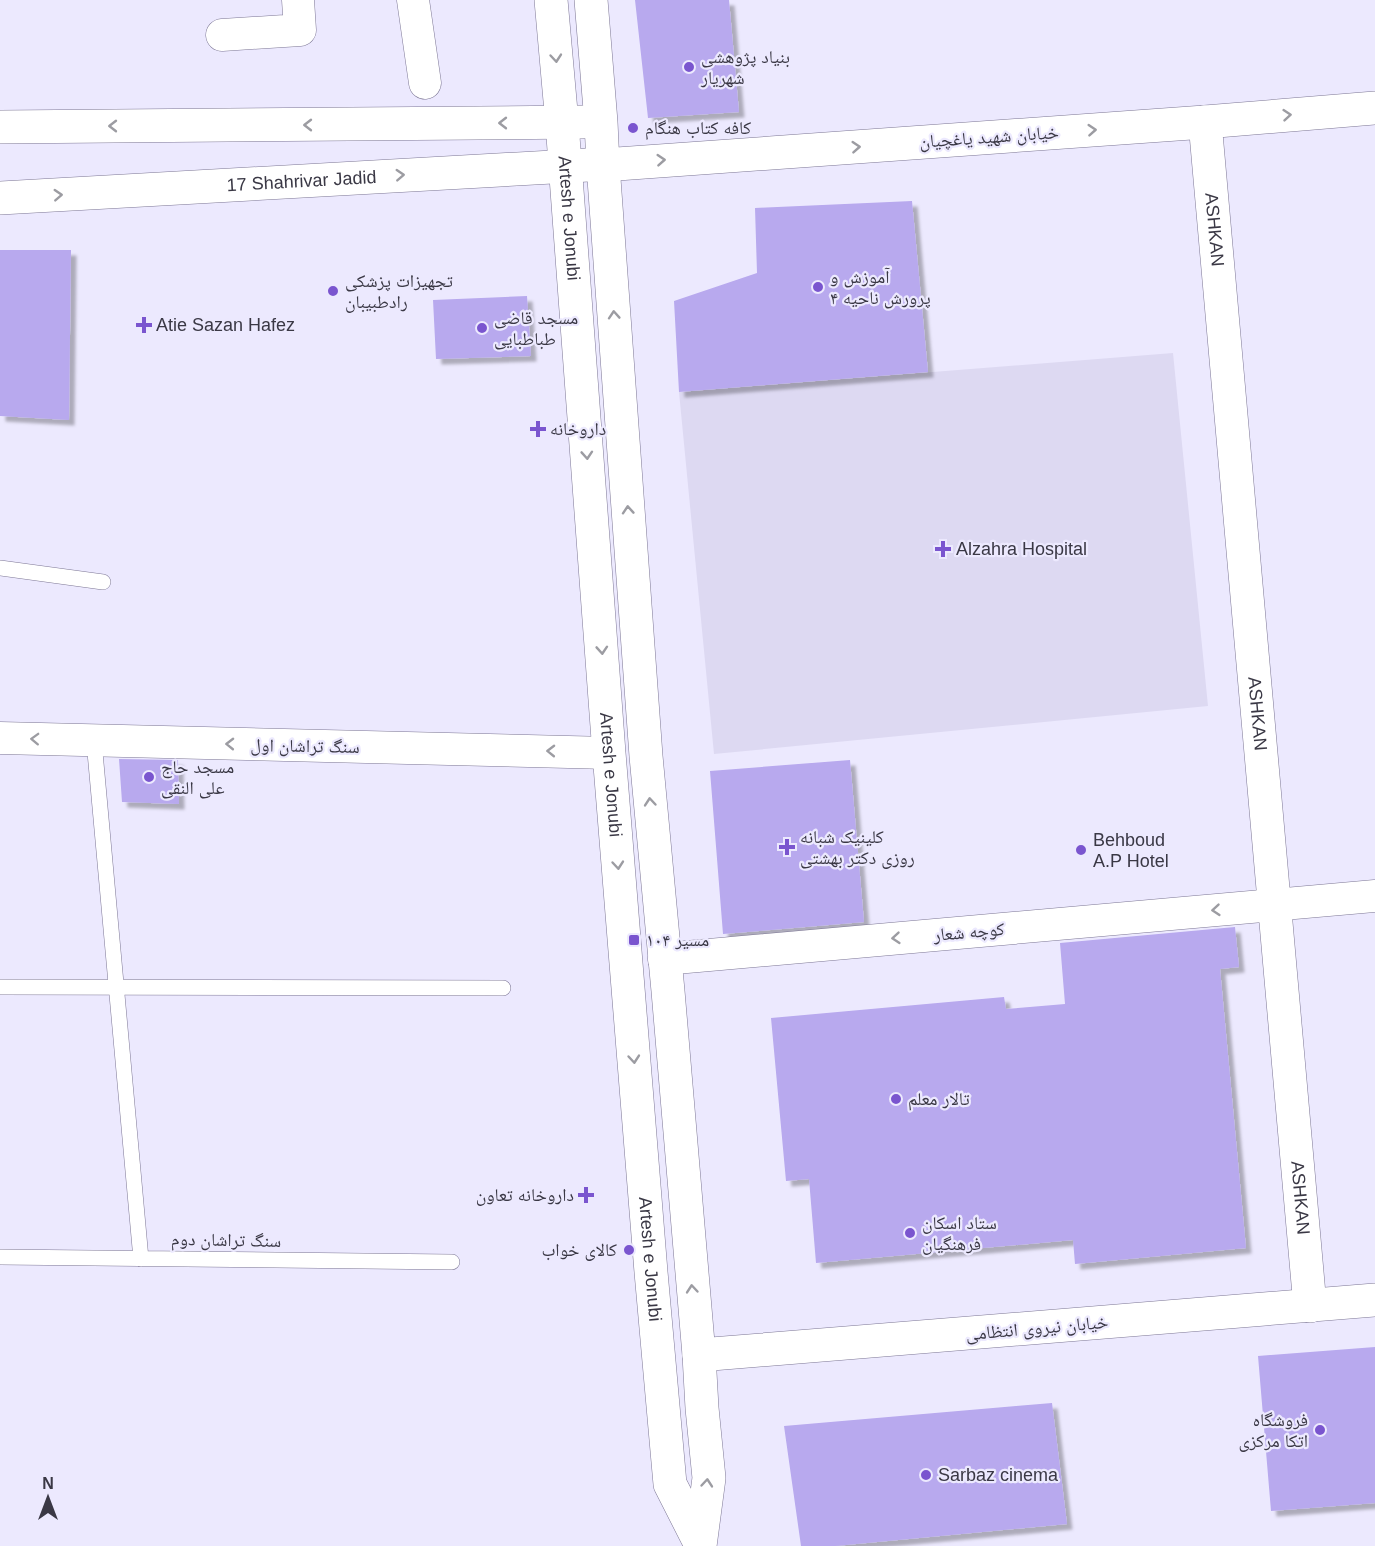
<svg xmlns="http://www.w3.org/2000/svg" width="1375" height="1546" font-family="Helvetica,'Noto Naskh Arabic',sans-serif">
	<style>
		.built { fill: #ddd9f2 }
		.building { fill: #b8a9ee; filter: url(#shadow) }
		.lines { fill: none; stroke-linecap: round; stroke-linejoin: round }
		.service-casing { stroke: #7d7795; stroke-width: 16 }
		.minor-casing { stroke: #7d7795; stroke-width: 33 }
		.tertiary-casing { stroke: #7d7795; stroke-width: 34 }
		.secondary-casing { stroke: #7d7795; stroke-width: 34 }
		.primary-casing { stroke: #7d7795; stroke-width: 34 }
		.service { stroke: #fff; stroke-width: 15 }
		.minor { stroke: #fff; stroke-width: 32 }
		.tertiary { stroke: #fff; stroke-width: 33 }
		.secondary { stroke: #fff; stroke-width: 33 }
		.primary { stroke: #fff; stroke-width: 33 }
		.oneway { stroke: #9c9ca2 }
		.poi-dot { fill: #7a55cf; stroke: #ece9fe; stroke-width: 2 }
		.labels { text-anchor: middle; stroke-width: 4.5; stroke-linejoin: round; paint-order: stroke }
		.poi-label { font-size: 18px; fill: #3a3845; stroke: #ece9fe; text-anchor: start }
		.street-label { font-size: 18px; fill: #3a3845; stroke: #ece9fe }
	</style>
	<defs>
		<filter id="shadow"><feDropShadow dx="5.5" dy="5.5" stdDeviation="1.5" flood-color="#0004"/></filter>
	</defs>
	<rect width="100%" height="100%" fill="#ece9fe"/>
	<path class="built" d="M1173,353L1208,706L714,754L679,392Z"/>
	<path class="building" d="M635,0H729L739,112L648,118Z
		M912,201L928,372L679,392L674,301L757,273L755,208Z
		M0,250H71L69,420L0,416Z
		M527,296L531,356L436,359L433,300Z
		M119,759L178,760L179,804L122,802Z
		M850,760L864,922L723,934L710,771Z
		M1235,927L1239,967L1220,969L1246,1248L1075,1264L1073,1240L816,1263L809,1179L786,1181L771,1018L1004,997L1006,1009L1065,1004L1060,943Z
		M1375,1347V1503L1271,1511L1258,1356Z
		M1052,1403L1067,1524L835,1546H801L784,1426Z"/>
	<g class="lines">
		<defs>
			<path id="service" d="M0,568L103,582
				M94,741L141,1259
				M0,987L503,988
				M0,1257L452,1262"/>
			<path id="minor" d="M413,0L425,83
				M222,35L300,30L298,0
				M0,738L609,753
				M664,959L1375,896"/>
			<g id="tertiary">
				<path id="s1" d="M1205,122L1310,1306"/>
				<path d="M699,1355L1375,1300"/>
			</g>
			<path id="secondary" d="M603,165L1205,122L1375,108"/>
			<g id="primary">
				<path id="s2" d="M551,0L562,123L609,753L651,1272L670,1484L699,1541"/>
				<path d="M591,0L601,122L603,165L646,756L668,991L699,1355L702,1408L709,1478L700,1546"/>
				<path d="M0,127L583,122"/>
				<path id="s3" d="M0,198L588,165"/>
			</g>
		</defs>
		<use href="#service" class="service-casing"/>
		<use href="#minor" class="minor-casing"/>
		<use href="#tertiary" class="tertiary-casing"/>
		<use href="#secondary" class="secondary-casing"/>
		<use href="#primary" class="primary-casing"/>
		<use href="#service" class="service"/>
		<use href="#minor" class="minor"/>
		<use href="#tertiary" class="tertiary"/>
		<use href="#secondary" class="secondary"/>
		<use href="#primary" class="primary"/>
	</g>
	<defs><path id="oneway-chevron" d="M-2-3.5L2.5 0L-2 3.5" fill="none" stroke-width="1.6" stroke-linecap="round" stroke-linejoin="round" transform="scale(1.5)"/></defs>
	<g class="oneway">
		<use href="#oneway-chevron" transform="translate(556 58) rotate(85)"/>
		<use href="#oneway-chevron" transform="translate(1287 115) rotate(-5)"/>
		<use href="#oneway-chevron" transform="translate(503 123) rotate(180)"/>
		<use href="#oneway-chevron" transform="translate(308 125) rotate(180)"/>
		<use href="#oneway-chevron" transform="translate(113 126) rotate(180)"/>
		<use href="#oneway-chevron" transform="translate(1092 130) rotate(-4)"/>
		<use href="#oneway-chevron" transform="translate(856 147) rotate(-4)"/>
		<use href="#oneway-chevron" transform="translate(661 160) rotate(-4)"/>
		<use href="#oneway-chevron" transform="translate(400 175) rotate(-3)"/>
		<use href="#oneway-chevron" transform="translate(58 195) rotate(-3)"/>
		<use href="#oneway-chevron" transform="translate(614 315) rotate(-94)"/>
		<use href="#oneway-chevron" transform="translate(587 455) rotate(86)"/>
		<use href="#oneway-chevron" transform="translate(628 510) rotate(-94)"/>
		<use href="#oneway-chevron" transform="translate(602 650) rotate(86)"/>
		<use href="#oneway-chevron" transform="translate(35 739) rotate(-178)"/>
		<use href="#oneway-chevron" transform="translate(230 744) rotate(-179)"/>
		<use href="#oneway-chevron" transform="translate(551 751) rotate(-179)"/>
		<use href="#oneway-chevron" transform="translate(650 802) rotate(-95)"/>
		<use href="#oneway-chevron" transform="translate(618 865) rotate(85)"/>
		<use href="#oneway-chevron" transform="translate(1216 910) rotate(175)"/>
		<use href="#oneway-chevron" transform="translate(896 938) rotate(175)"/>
		<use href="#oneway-chevron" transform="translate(634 1059) rotate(85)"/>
		<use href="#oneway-chevron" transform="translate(692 1289) rotate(-95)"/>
		<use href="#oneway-chevron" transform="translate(707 1483) rotate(-85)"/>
	</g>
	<g class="poi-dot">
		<circle cx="689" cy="67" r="6"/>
		<circle cx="633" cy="128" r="6"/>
		<circle cx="818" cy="287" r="6"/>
		<circle cx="333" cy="291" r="6"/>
		<path d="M141 316h6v6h6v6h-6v6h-6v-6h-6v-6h6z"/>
		<circle cx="482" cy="328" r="6"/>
		<path d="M535 420h6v6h6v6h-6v6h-6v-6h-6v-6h6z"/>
		<path d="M940 540h6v6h6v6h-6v6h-6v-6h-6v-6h6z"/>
		<circle cx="149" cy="777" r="6"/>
		<path d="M784 838h6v6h6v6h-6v6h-6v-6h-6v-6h6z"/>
		<circle cx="1081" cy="850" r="6"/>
		<rect x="628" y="934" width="12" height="12" rx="3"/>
		<circle cx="896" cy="1099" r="6"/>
		<path d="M583 1186h6v6h6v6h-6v6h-6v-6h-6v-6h6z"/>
		<circle cx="910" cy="1233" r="6"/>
		<circle cx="629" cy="1250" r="6"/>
		<circle cx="1320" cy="1430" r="6"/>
		<circle cx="926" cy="1475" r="6"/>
	</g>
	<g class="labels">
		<g class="poi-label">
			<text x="701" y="63">بنیاد پژوهشی<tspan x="701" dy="21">شهریار</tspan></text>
			<text x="645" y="134">کافه کتاب هنگام</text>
			<text x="830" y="283">آموزش و<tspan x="830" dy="21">پرورش ناحیه ۴</tspan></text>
			<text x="345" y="287">تجهیزات پزشکی<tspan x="345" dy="21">رادطبیبان</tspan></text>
			<text x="494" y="324">مسجد قاضی<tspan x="494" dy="21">طباطبایی</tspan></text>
			<text x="156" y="331">Atie Sazan Hafez</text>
			<text x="550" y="435">داروخانه</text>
			<text x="956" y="555">Alzahra Hospital</text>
			<text x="161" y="773">مسجد حاج<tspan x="161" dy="21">علی النقی</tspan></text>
			<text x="800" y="843">کلینیک شبانه<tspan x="800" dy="21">روزی دکتر بهشتی</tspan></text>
			<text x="1093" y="846">Behboud<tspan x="1093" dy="21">A.P Hotel</tspan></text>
			<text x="646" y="946">مسیر ۱۰۴</text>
			<text x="908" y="1105">تالار معلم</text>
			<text x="574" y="1201" text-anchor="end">داروخانه تعاون</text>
			<text x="922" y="1229">ستاد اسکان<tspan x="922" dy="21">فرهنگیان</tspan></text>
			<text x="617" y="1256" text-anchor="end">کالای خواب</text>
			<text x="1308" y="1426" text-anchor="end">فروشگاه<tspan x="1308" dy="21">اتکا مرکزی</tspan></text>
			<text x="938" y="1481">Sarbaz cinema</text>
		</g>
		<g class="street-label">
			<text transform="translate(989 137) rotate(-4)" y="6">خیابان شهید یاغچیان</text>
			<text dy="6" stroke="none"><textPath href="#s3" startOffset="302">17 Shahrivar Jadid</textPath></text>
			<text dy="6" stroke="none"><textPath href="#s2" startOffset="219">Artesh e Jonubi</textPath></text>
			<text dy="6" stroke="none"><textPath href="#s1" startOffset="108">ASHKAN</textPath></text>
			<text dy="6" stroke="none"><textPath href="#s1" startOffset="594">ASHKAN</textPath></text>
			<text transform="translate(305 746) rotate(1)" y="6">سنگ تراشان اول</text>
			<text dy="6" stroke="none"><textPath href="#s2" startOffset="777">Artesh e Jonubi</textPath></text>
			<text transform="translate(969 932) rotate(-5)" y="6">کوچه شعار</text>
			<text dy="6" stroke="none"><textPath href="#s1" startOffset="1080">ASHKAN</textPath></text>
			<text transform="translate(226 1240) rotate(1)" y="6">سنگ تراشان دوم</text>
			<text dy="6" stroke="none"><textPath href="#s2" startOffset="1263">Artesh e Jonubi</textPath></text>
			<text transform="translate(1037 1328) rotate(-5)" y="6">خیابان نیروی انتظامی</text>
		</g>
	</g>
	<g transform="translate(48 1498)" stroke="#ece9fe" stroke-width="4.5" paint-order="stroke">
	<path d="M0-4.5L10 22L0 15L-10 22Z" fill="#3a3845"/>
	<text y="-9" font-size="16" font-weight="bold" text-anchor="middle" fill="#3a3845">N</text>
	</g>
</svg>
